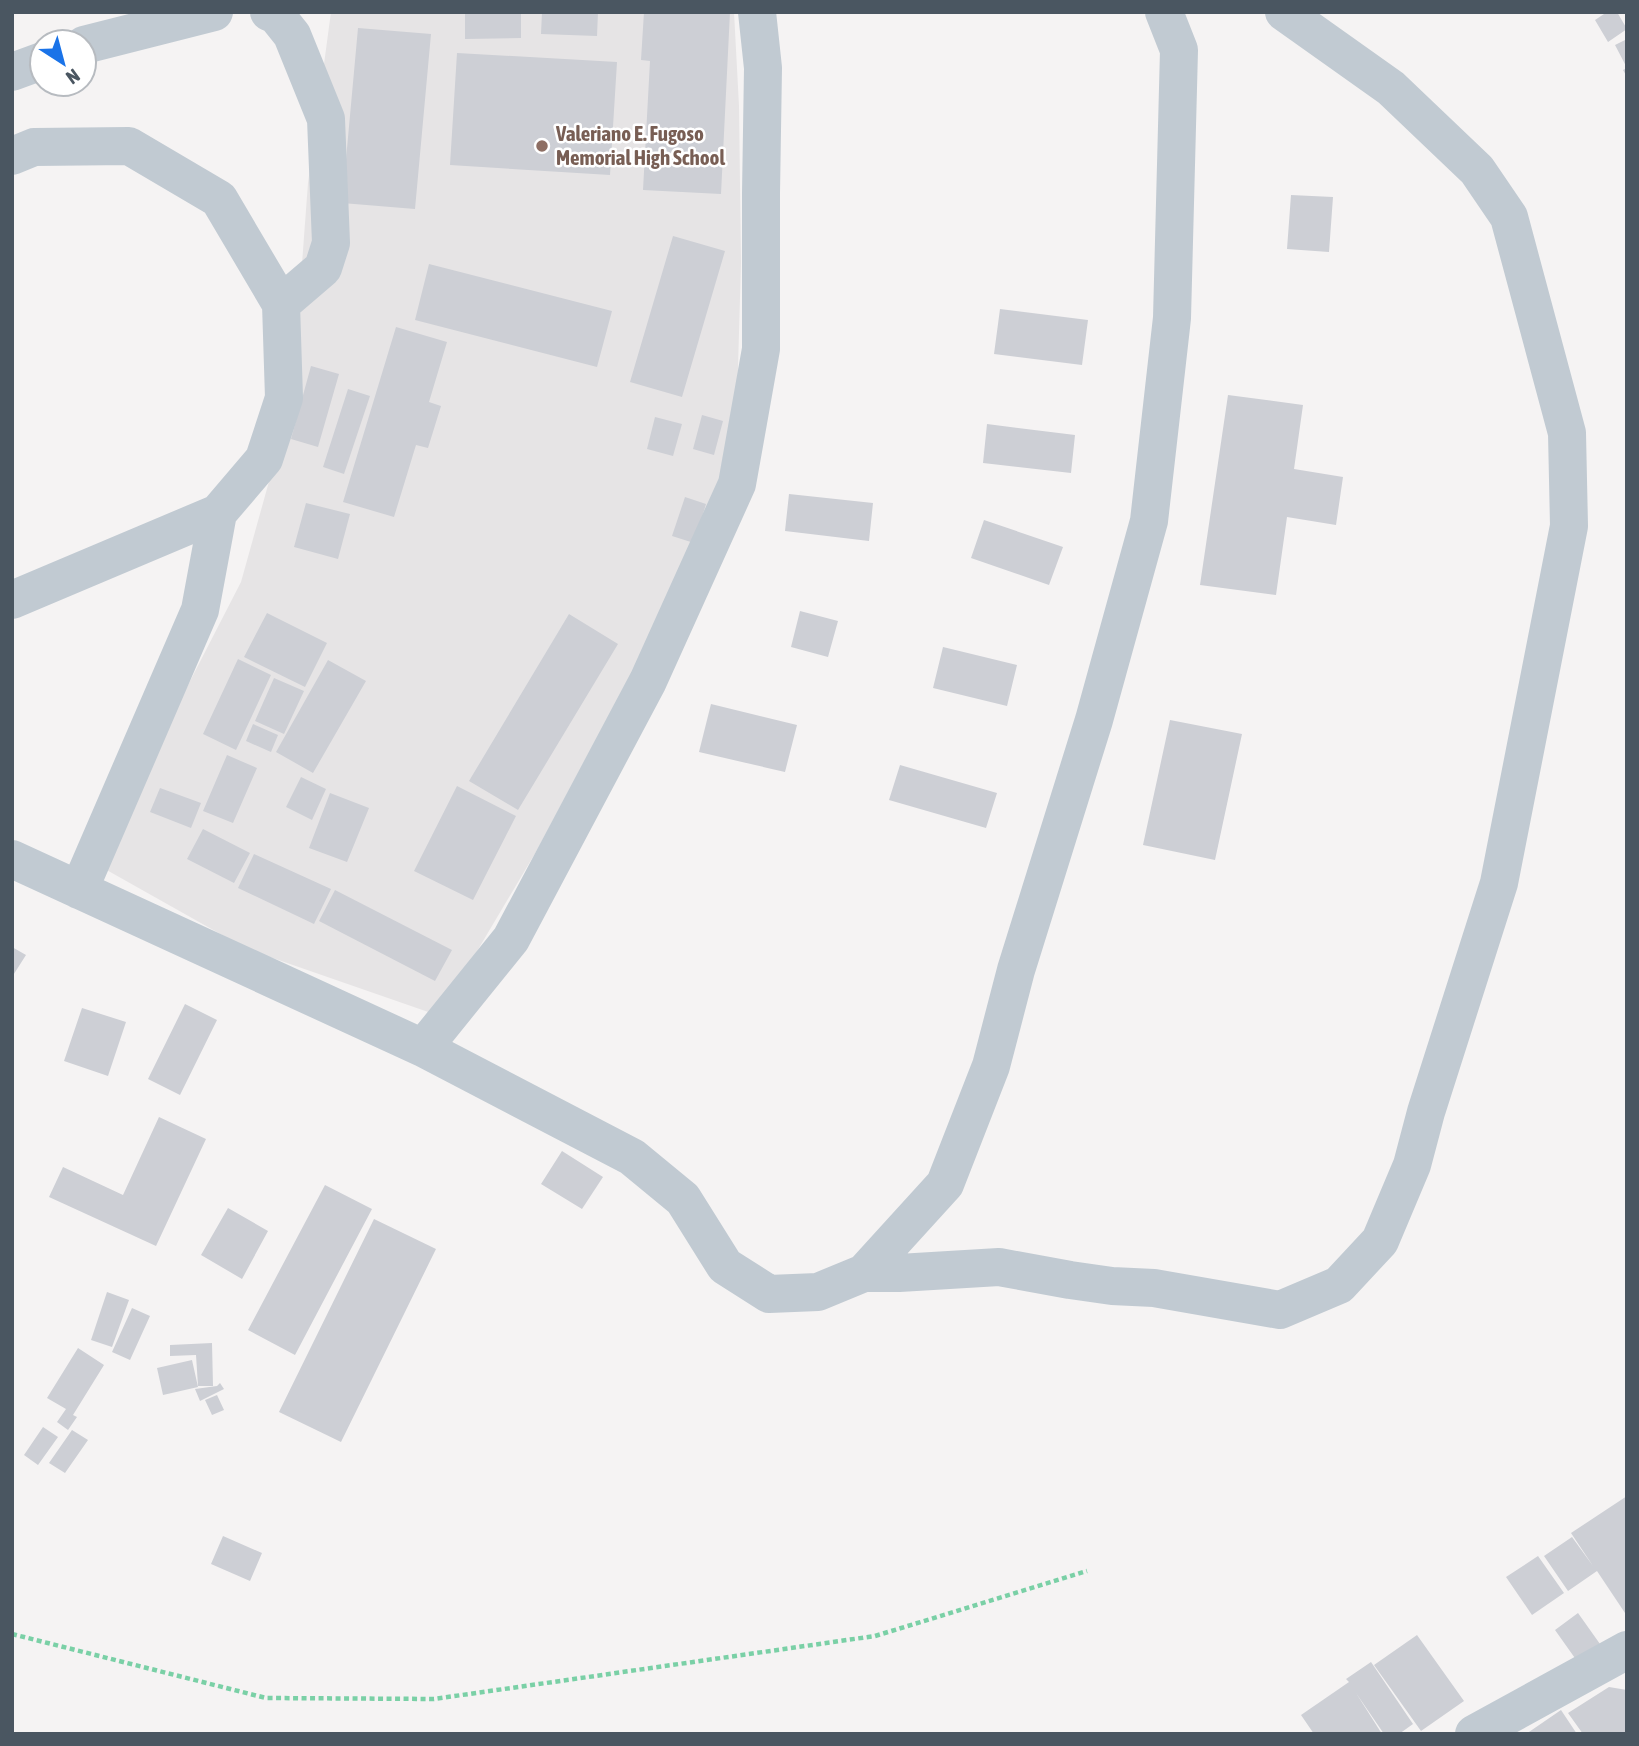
<svg xmlns="http://www.w3.org/2000/svg" width="1639" height="1746" font-family="'Asap Condensed',sans-serif">
	<style>
		.education { fill: #e6e4e5 }
		.building { fill: #cdcfd5 }
		.lines { fill: none; stroke-linecap: round; stroke-linejoin: round }
		.path { stroke: #7ad0a6; stroke-width: 4.5; stroke-dasharray: 5 3.5; stroke-linecap: butt }
		.minor { stroke: #c1cad2; stroke-width: 38 }
		.education-dot { fill: #8d6e63; stroke: #fff; stroke-width: 2.5 }
		.labels { text-anchor: middle; stroke-width: 5; stroke-linejoin: round; paint-order: stroke }
		.education-label { font-size: 21px; font-weight: bold; fill: #785e54; stroke: #fff; text-anchor: start }
	</style>
	<rect width="100%" height="100%" fill="#f5f3f3"/>
	<path class="education" d="M331,12H734L739,106L741,263L737,402L728,482L680,583L537,850L470,963L434,1014L247,949L96,864L241,582L292,399L308,183Z"/>
	<path class="building" d="M465,12H521V38L465,39Z
		M542,12H598L597,36L541,34Z
		M644,12H730L721,194L643,190L650,61L641,60Z
		M1607,12H1617L1627,29L1608,42L1595,20Z
		M358,28L431,34L415,209L342,203Z
		M1627,39V77L1623,70L1627,68L1615,45Z
		M457,53L617,62L610,175L450,165Z
		M1291,195L1333,197L1329,252L1287,249Z
		M673,236L725,251L682,397L630,382Z
		M429,264L612,311L597,367L415,320Z
		M1000,309L1088,320L1082,365L994,354Z
		M396,327L447,342L429,402L441,406L428,448L416,445L394,517L343,502Z
		M311,366L339,374L318,447L291,439Z
		M348,389L370,396L344,474L323,467Z
		M1228,395L1303,405L1294,469L1343,477L1336,525L1287,517L1276,595L1200,585Z
		M702,415L723,421L714,455L693,449Z
		M655,417L682,424L673,456L647,449Z
		M987,424L1075,435L1071,473L983,463Z
		M789,494L873,503L869,541L785,531Z
		M685,497L706,504L694,543L672,536Z
		M306,503L350,514L338,559L294,547Z
		M984,520L1063,547L1049,585L971,558Z
		M800,611L838,621L828,657L791,647Z
		M267,613L327,643L305,687L244,657Z
		M569,614L618,644L518,810L469,781Z
		M943,647L1017,665L1007,706L933,688Z
		M238,659L271,675L236,750L203,734Z
		M328,660L366,681L313,773L276,752Z
		M274,678L304,691L284,734L255,721Z
		M711,704L797,725L785,772L699,752Z
		M1170,720L1242,734L1215,860L1143,845Z
		M253,724L278,735L271,752L246,741Z
		M227,755L257,768L233,823L203,811Z
		M900,765L997,793L986,828L889,800Z
		M301,777L326,789L312,820L286,807Z
		M457,786L516,816L473,900L414,871Z
		M160,788L201,803L191,828L150,812Z
		M330,793L369,808L347,862L309,848Z
		M203,829L250,853L234,883L187,859Z
		M254,854L331,889L314,924L238,888Z
		M335,890L452,950L435,981L319,921Z
		M12,947L26,955L12,977Z
		M185,1004L217,1020L180,1095L148,1079Z
		M82,1008L126,1022L108,1076L64,1061Z
		M159,1117L206,1139L156,1246L49,1197L63,1167L123,1195Z
		M562,1151L603,1177L582,1209L541,1184Z
		M325,1185L372,1209L295,1355L248,1330Z
		M228,1208L268,1231L242,1279L201,1255Z
		M374,1219L436,1249L341,1442L279,1412Z
		M107,1292L129,1300L112,1347L91,1340Z
		M132,1308L150,1316L130,1360L112,1352Z
		M212,1343L213,1386H198L196,1355L170,1356V1345Z
		M78,1348L104,1365L73,1415L77,1417L68,1430L57,1422L66,1409L47,1398Z
		M192,1360L198,1387L163,1395L157,1368Z
		M220,1383L224,1389L200,1401L195,1389L217,1386Z
		M217,1395L224,1410L212,1415L205,1400Z
		M43,1427L58,1437L38,1465L24,1455Z
		M72,1430L88,1440L65,1473L49,1463Z
		M1627,1496V1616L1597,1571L1568,1591L1544,1556L1572,1537L1593,1566L1571,1533Z
		M223,1536L262,1553L250,1581L211,1564Z
		M1538,1556L1564,1593L1532,1615L1506,1577Z
		M1578,1613L1600,1644L1577,1661L1555,1630Z
		M1417,1635L1464,1701L1421,1731L1374,1665Z
		M1371,1662L1413,1724L1399,1734H1384L1356,1693L1382,1734H1314L1301,1715L1349,1682L1346,1679Z
		M1609,1687L1627,1690V1734H1583L1568,1713Z
		M1561,1710L1577,1734H1526Z"/>
	<g class="lines">
		<path class="path" d="M12,1634L266,1698L434,1699L875,1636L1087,1571"/>
		<path class="minor" d="M84,45L214,12
			M12,72L42,61
			M12,156L34,147L129,146L219,199L281,304
			M12,600L218,513
			M12,859L423,1048L632,1157L683,1199L725,1266L769,1294L818,1292L864,1273L945,1184L991,1066L1016,970L1094,720L1149,521L1172,318L1179,50L1164,12
			M79,890L200,610L218,513L264,459L284,398L281,304L323,268L331,243L326,119L292,35L276,15L269,12
			M423,1048L511,939L648,681L737,484L761,349V193L763,68L757,12
			M864,1273H899L999,1267L1070,1280L1112,1286L1154,1288L1280,1310L1339,1285L1380,1241L1412,1165L1426,1112L1499,883L1569,526L1567,433L1509,217L1477,170L1391,88L1284,12
			M1474,1734L1627,1650"/>
	</g>
	<circle class="education-dot" cx="542" cy="146" r="7"/>
	<g class="labels">
		<g class="education-label">
			<text x="556" y="141">Valeriano E. Fugoso<tspan x="556" dy="24">Memorial High School</tspan></text>
		</g>
	</g>
	<rect width="1639" height="1746" fill="none" stroke="#4a5661" stroke-width="28"/>
	<g transform="translate(63 63) rotate(144)"><circle r="33" fill="#ffffff" stroke="#b7bbc0" stroke-width="2"/>
	<path d="M0-5L12 26L0 18L-12 26Z" fill="#1a73e8"/>
	<text y="-10" font-size="19" font-weight="bold" text-anchor="middle" fill="#4a5661">N</text>
	</g>
</svg>
